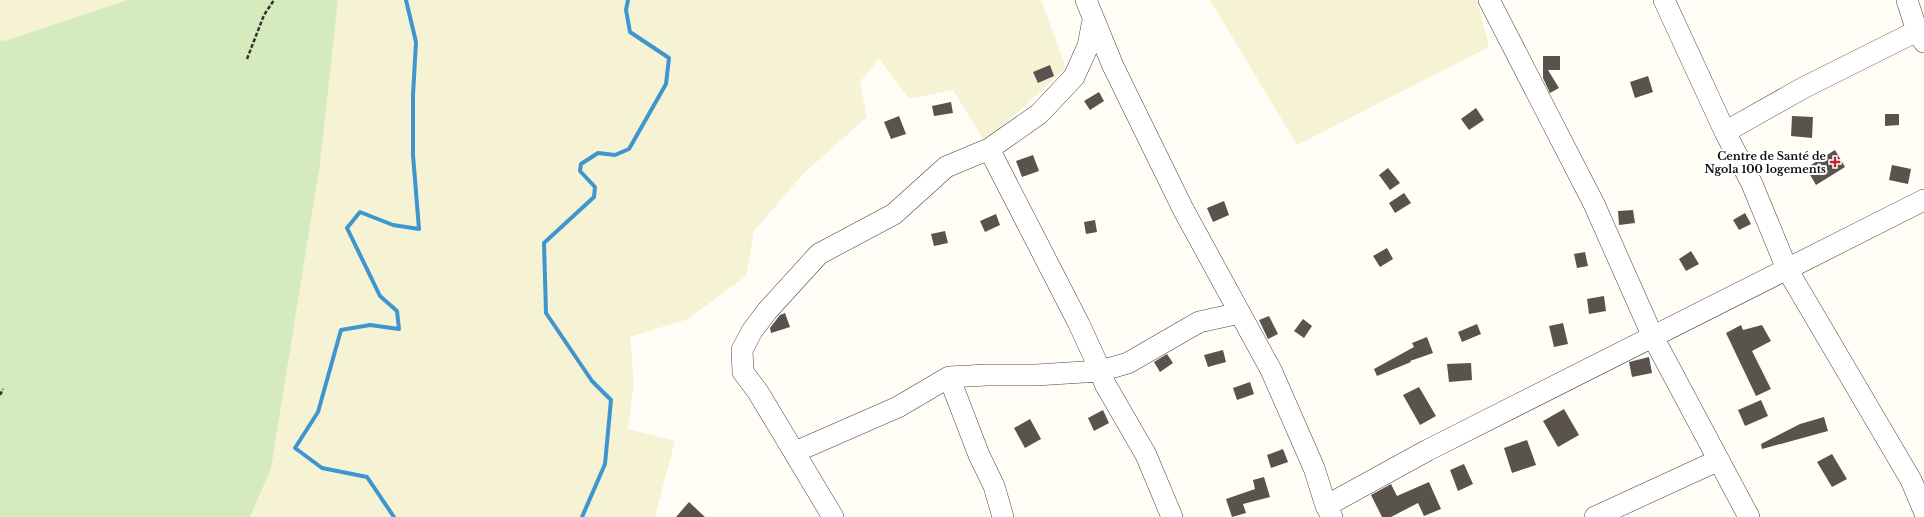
<svg xmlns="http://www.w3.org/2000/svg" width="1924" height="517" font-family="'Libre Baskerville',serif">
	<style>
		.farmland { fill: #f6f3d4 }
		.green { fill: #d5ebbd }
		.lines { fill: none; stroke-linecap: round; stroke-linejoin: round }
		.stream { stroke: #3f96cf; stroke-width: 4 }
		.building { fill: #5a524d }
		.minor-casing { stroke: #444; stroke-width: 22 }
		.path { stroke: #333; stroke-width: 2.5; stroke-dasharray: 4 2; stroke-linecap: butt }
		.minor { stroke: #fff; stroke-width: 21 }
		.poi-dot { fill: #c4262e; stroke: #fff; stroke-width: 1.5 }
		.labels { text-anchor: middle; stroke-width: 4; stroke-linejoin: round; paint-order: stroke }
		.poi-label { font-size: 11px; font-weight: bold; fill: #111; stroke: #fff; text-anchor: end }
	</style>
	<rect width="100%" height="100%" fill="#fffdf5"/>
	<path class="farmland" d="M0,0H127L4,41L0,40Z
		M338,0H1041L1066,68L985,142L953,90L909,99L879,59L860,82L867,117L804,173L754,231L746,276L688,319L630,337L634,383L628,429L675,441L655,517H250L271,469L320,164Z
		M1210,0H1477L1489,47L1297,145Z"/>
	<path class="green" d="M127,0H338L320,164L271,469L250,517H0V40L4,41Z"/>
	<g class="lines">
		<path class="stream" d="M394,517L367,477L322,468L295,448L318,412L341,330L370,325L399,329L397,311L380,296L347,228L360,212L393,225L419,229L413,155V95L416,42L406,0
			M582,517L605,464L611,400L592,381L546,313L544,243L594,197L595,187L580,171L581,164L598,153L615,155L629,149L666,84L669,58L630,32L626,10L628,0"/>
	</g>
	<path class="building" d="M1543,56H1560V70H1548L1559,88L1550,93L1543,78Z
		M1050,65L1054,76L1038,83L1033,72Z
		M1648,76L1653,92L1635,98L1630,82Z
		M1099,92L1104,101L1090,110L1084,101Z
		M951,102L953,113L934,116L932,106Z
		M1476,108L1484,120L1469,130L1461,119Z
		M1885,114H1899V125L1885,126Z
		M899,116L906,134L891,139L884,122Z
		M1792,116L1813,117L1812,138L1791,136Z
		M1835,150L1845,167L1816,185L1806,168Z
		M1033,155L1039,171L1022,177L1016,161Z
		M1892,165L1911,169L1908,184L1889,180Z
		M1388,168L1400,183L1390,190L1379,175Z
		M1404,193L1411,203L1395,213L1389,203Z
		M1224,201L1229,215L1213,222L1207,208Z
		M1633,210L1635,223L1619,225L1618,211Z
		M1745,213L1751,224L1739,230L1733,220Z
		M996,214L1000,225L985,232L980,221Z
		M1095,220L1097,232L1086,234L1084,222Z
		M945,231L948,243L934,246L931,234Z
		M1387,248L1393,259L1380,267L1373,256Z
		M1691,251L1699,264L1686,271L1679,259Z
		M1585,252L1588,266L1577,268L1574,254Z
		M1604,296L1606,311L1589,314L1587,299Z
		M785,313L790,327L771,333L770,328L780,315Z
		M1269,316L1278,334L1268,339L1259,320Z
		M1303,319L1312,326L1304,338L1294,331Z
		M1563,323L1568,344L1554,347L1549,326Z
		M1477,324L1481,334L1462,342L1458,332Z
		M1741,325L1743,330L1762,325L1771,341L1752,351L1771,389L1756,396L1726,333Z
		M1427,337L1433,353L1410,361L1411,362L1377,376L1374,369L1414,347L1412,343Z
		M1223,350L1226,362L1208,367L1204,355Z
		M1167,354L1173,363L1160,372L1154,362Z
		M1649,357L1652,373L1632,377L1629,362Z
		M1471,363L1472,380L1449,382L1447,364Z
		M1250,382L1254,394L1237,400L1233,388Z
		M1419,387L1436,416L1420,425L1403,395Z
		M1761,400L1768,416L1745,426L1738,410Z
		M1564,409L1579,435L1558,447L1543,421Z
		M1103,410L1109,423L1094,431L1088,418Z
		M1824,417L1828,431L1762,449L1761,444L1800,424Z
		M1030,419L1041,439L1025,448L1014,428Z
		M1527,440L1536,465L1512,473L1504,448Z
		M1283,449L1288,462L1271,468L1267,455Z
		M1832,454L1847,479L1832,487L1817,462Z
		M1464,464L1473,484L1458,491L1450,470Z
		M1264,477L1270,497L1243,504L1246,513L1232,517L1226,499L1255,489L1253,480Z
		M1429,482L1441,509L1424,516L1418,503L1391,517H1382L1371,495L1391,484L1397,496Z
		M689,502L705,517H676Z"/>
	<g class="lines">
		<defs>
			<path id="minor" d="M1086,0L1113,66L1183,209L1271,370L1314,468L1326,506L1332,517
				M1489,0L1594,204L1653,337L1749,517
				M1664,0L1725,132L1752,184L1787,269L1911,480L1924,511
				M1907,0L1917,31L1924,42
				M1725,132L1803,88L1917,31
				M989,149L1079,324L1096,361L1105,384L1146,455L1172,517
				M949,377L979,455L994,486L1003,517
				M795,452L898,407L949,377L987,375H1036L1100,371L1128,363L1199,322L1240,313
				M1326,506L1428,450L1924,200
				M833,517L758,392L743,372L742,350L752,331L767,311L819,254L894,214L946,167L989,149L1039,114L1074,77L1088,46L1093,20
				M1595,517L1719,460"/>
		</defs>
		<use href="#minor" class="minor-casing"/>
		<path class="path" d="M247,59L264,15L274,0
			M0,395L3,389"/>
		<use href="#minor" class="minor"/>
	</g>
	<path class="poi-dot" d="M1833 156h4v4h4v4h-4v4h-4v-4h-4v-4h4z"/>
	<g class="labels">
		<g class="poi-label">
			<text x="1826" y="160">Centre de Santé de<tspan x="1826" dy="13">Ngola 100 logements</tspan></text>
		</g>
	</g>
</svg>
